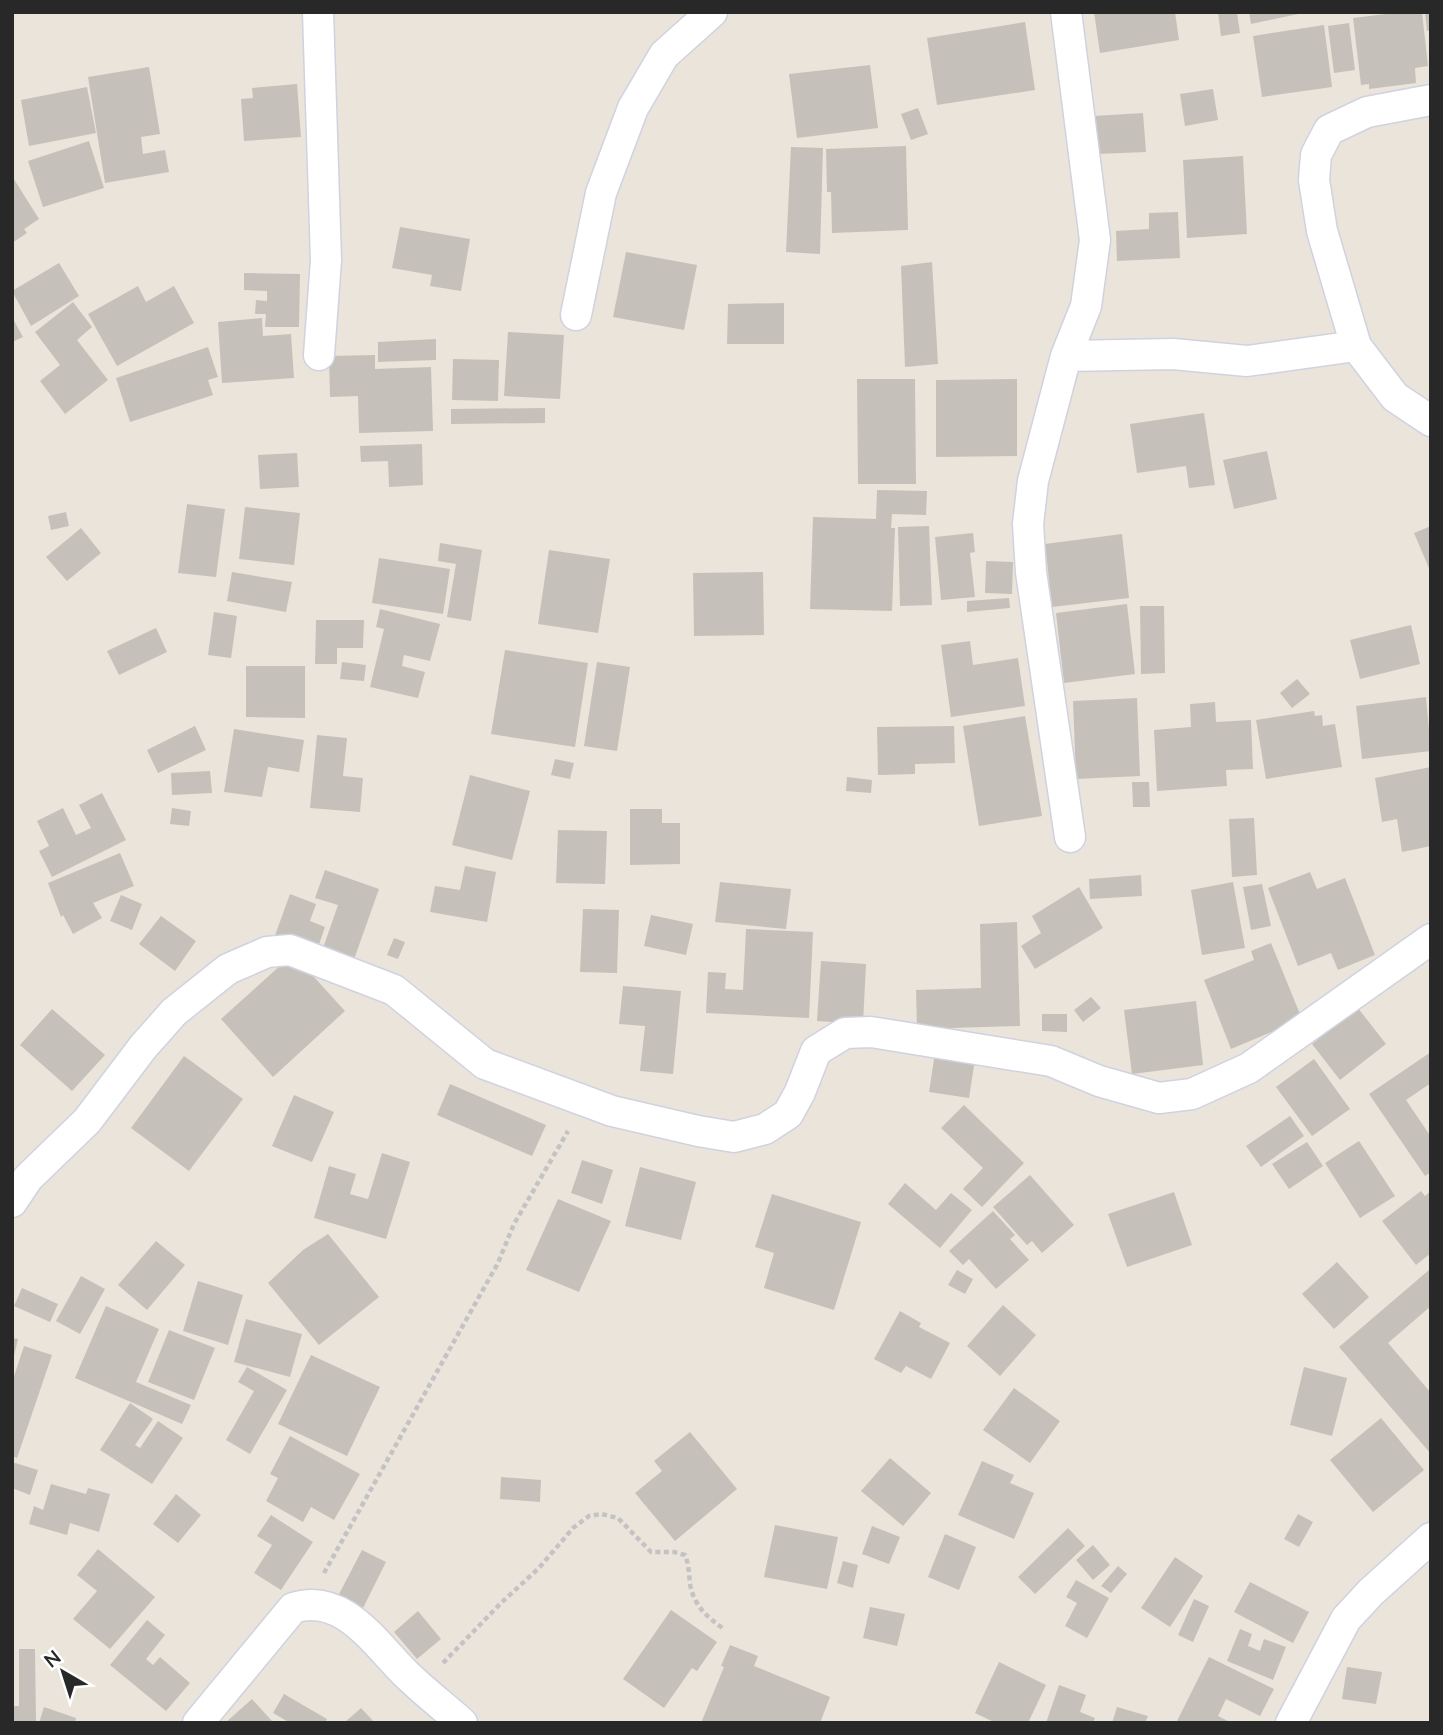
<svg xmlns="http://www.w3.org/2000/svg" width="1443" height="1735" font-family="Lato,sans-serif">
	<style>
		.building { fill: #c5c1ba }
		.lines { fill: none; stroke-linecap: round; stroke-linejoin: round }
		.minor-casing { stroke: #d0d2e0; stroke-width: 33 }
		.path { stroke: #c3c3c3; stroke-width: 4.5; stroke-dasharray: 5 3.5; stroke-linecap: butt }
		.minor { stroke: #fff; stroke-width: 30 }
	</style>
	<rect width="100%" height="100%" fill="#eae4db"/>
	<path class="building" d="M1094,12H1175L1179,40L1100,53Z
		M1218,12H1237L1240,33L1221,36Z
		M1249,12H1303V13L1251,24Z
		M1402,12H1422L1428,66L1415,68L1416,83L1369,89V84L1361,85L1353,18Z
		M1425,12H1431V30L1427,31Z
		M1025,22L1035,90L937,105L927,38Z
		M1349,23L1355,70L1334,73L1328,26Z
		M1324,25L1332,87L1262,97L1253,36Z
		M870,65L878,128L797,138L789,74Z
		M149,67L160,134L141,137L143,154L165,150L169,172L105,183L88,77Z
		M297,84L301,137L244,141L241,99L253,98L252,88Z
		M87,87L96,133L29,146L21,100Z
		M1213,89L1218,120L1185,126L1180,94Z
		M918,108L928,134L911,140L901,114Z
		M1143,113L1146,152L1096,154L1094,116Z
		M89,141L104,188L43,207L28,161Z
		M906,146L908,230L832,233L831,192H827L826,149Z
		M791,147L823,148L820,254L786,252Z
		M1243,156L1247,234L1187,238L1183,160Z
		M12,176L39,219L24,229L27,233L12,243Z
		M1178,212L1180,258L1117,261L1116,231L1149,229V213Z
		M400,227L470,239L461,291L430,286L432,275L392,268Z
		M626,252L697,265L684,330L613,317Z
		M932,262L938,364L905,367L901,266Z
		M59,263L79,296L31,326L12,291Z
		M244,273L300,274L299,327H265L266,314H255L256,300L267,301V291L244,290Z
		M138,286L146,302L174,286L194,323L117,366L88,314Z
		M73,302L92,327L77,340L108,380L65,414L40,381L60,365L35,332Z
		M784,303V344H727L728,304Z
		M12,317L23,337L12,342Z
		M262,318L263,336L291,334L294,378L222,383L218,322Z
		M508,332L564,335L560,399L504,396Z
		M436,339V360L378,362V342Z
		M208,347L218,377L208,380L213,395L130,422L116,378Z
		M375,355V369L431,367L433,431L359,433L358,396L330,397L329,356Z
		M453,359L499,360L498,401L452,400Z
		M857,379H915L916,484H858Z
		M1017,379V456L936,457V380Z
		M545,408V423L451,424V409Z
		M1204,413L1215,485L1189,488L1186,466L1137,473L1130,424Z
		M422,444L423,485L389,487L388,461L361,462L360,446Z
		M1267,451L1277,499L1234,509L1223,460Z
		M297,453L299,487L260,489L258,455Z
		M877,490L927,491L926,515L892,514L891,528H895L892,611L810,609L813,517L876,519Z
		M187,504L225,509L216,577L178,573Z
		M245,507L300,513L294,565L239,559Z
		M66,512L69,526L51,530L48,516Z
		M929,526L932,605L900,606L898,527Z
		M1431,526V573L1414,533Z
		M81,528L101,553L67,581L46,557Z
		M973,533L975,552L970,553L975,597L941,600L935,537Z
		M1122,534L1129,598L1052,607L1045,544Z
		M440,543L482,550L471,621L447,617L456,564L438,561Z
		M549,550L610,559L598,633L538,624Z
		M379,558L450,569L443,614L372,603Z
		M986,561L1013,562L1012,594L985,593Z
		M232,572L292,582L286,612L227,601Z
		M763,572L764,635L694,636L693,573Z
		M1009,598L1010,608L967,612V601Z
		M1127,604L1135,674L1064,683L1056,613Z
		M1140,606H1164L1165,673L1141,674Z
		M380,609L440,624L430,661L404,655L402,666L425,672L418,698L370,687L384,629L376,627Z
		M214,612L237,616L231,658L208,655Z
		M316,620H364L363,648H337V664H315Z
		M1411,625L1420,664L1360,679L1350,640Z
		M156,628L167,652L119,675L107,651Z
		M970,641L973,665L1018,658L1025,706L951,717L941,645Z
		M505,650L588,663L575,747L491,734Z
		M342,662L366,665L364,681L340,679Z
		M597,662L630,667L617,751L584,746Z
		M246,666H305V718L246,717Z
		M1297,679L1310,694L1292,708L1280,693Z
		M1426,697L1431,751L1362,759L1356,706Z
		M1137,698L1140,776L1076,779L1073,701Z
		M1215,702L1216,722L1251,720L1253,769L1226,770L1227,786L1157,791L1154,730L1191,727L1190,704Z
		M1314,711L1315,716L1322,715L1323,726L1335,724L1342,767L1266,779L1256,720Z
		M1025,716L1042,816L979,826L963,726Z
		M195,726L206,750L158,773L147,750Z
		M954,726L955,763L915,764V774L878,775L877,727Z
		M234,729L304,740L299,772L268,767L262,797L224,792Z
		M317,735L347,738L343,776L363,778L360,812L310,808Z
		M555,759L574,763L570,779L551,775Z
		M1431,767V846L1402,852L1397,819L1382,822L1375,778Z
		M210,771L212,793L172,795L171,773Z
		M470,775L530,791L512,860L452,845Z
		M847,777L872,780L871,793L846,791Z
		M1132,782H1149L1150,807H1133Z
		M102,793L126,840L52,877L39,851L49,846L37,821L63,808L76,835L91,828L79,805Z
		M172,808L191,811L189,826L170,824Z
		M630,809H662V823H680V864L630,865Z
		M1254,818L1257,875L1232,877L1229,819Z
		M558,830L607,831L605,884L556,883Z
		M120,853L134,886L93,903L102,918L73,934L63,915L61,917L48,883Z
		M465,866L496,872L487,922L430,912L435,886L460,890Z
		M325,870L379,889L352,965L321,954L338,905L315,898Z
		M1310,872L1317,889L1345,878L1375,955L1338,970L1331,953L1298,966L1268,888Z
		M1141,875L1142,896L1090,899L1089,879Z
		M720,882L791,889L786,929L715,922Z
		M1233,882L1245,948L1202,955L1191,890Z
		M1262,884L1271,926L1251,930L1243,887Z
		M1079,887L1103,928L1035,969L1021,946L1041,933L1032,916Z
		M290,894L316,904L310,921L325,927L315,956L273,941Z
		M121,895L142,904L132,930L110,921Z
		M583,909L619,910L617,973L580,972Z
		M651,915L693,924L686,955L644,946Z
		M161,916L196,941L175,971L139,944Z
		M1017,922L1020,1026L917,1029L916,990L981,988L980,924Z
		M746,929L813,932L809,1018L706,1013L708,972L726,973L725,989L743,990Z
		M394,938L405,942L398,959L387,955Z
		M1271,943L1302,1019L1231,1049L1204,980L1254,960L1251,951Z
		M293,954L345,1011L273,1077L221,1019Z
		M821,961L866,964L863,1024L817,1021Z
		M623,986L681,991L673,1074L640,1071L645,1026L619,1024Z
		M1091,997L1101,1008L1083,1022L1074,1010Z
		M1196,1001L1203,1065L1132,1074L1124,1010Z
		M1358,1008L1386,1044L1340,1080L1312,1044Z
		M52,1009L105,1055L72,1091L20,1045Z
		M1042,1014H1067V1032L1042,1031Z
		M1431,1052V1083L1406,1100L1431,1137V1172L1425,1176L1369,1094Z
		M935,1053L975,1059L969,1098L929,1092Z
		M184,1056L243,1099L189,1171L131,1128Z
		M1314,1059L1350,1109L1312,1136L1276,1087Z
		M450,1084L546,1125L532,1156L437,1115Z
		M294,1095L334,1112L312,1162L272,1146Z
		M964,1105L1024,1163L982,1207L963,1189L983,1168L941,1128Z
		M1290,1116L1304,1136L1261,1167L1246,1146Z
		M1359,1141L1395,1196L1360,1218L1325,1163Z
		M1307,1142L1323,1166L1289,1189L1272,1164Z
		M382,1153L410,1162L386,1239L314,1218L329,1166L356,1174L350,1194L368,1199Z
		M582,1160L613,1170L602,1204L571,1193Z
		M640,1167L696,1182L681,1240L625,1226Z
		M1030,1175L1074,1225L1042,1253L1032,1241L1027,1245L993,1207Z
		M905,1183L936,1210L951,1193L972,1210L940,1248L888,1204Z
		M1421,1191L1425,1196L1431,1191V1253L1416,1265L1382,1221Z
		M1174,1192L1192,1245L1127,1267L1108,1214Z
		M772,1194L861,1222L834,1310L764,1288L774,1253L755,1247Z
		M558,1199L611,1221L579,1292L526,1270Z
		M993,1211L1015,1235L1010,1239L1029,1260L996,1289L969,1259L963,1265L949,1251Z
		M328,1234L379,1297L319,1345L268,1283L303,1250Z
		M156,1241L185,1265L147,1310L118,1285Z
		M1337,1262L1369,1297L1334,1329L1302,1294Z
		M957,1270L973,1279L965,1294L948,1285Z
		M1429,1270L1431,1272V1306L1388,1343L1431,1393V1454L1339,1347Z
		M81,1276L105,1289L80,1334L56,1321Z
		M198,1281L243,1295L228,1345L183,1331Z
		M22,1288L58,1304L50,1322L14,1306Z
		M1003,1305L1036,1335L1000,1376L967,1346Z
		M106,1306L159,1329L136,1382L191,1405L182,1424L75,1378Z
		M900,1311L921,1323L919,1327L950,1343L931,1379L906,1366L901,1373L874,1359Z
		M246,1319L302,1334L290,1377L234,1362Z
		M169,1330L215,1348L194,1400L148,1382Z
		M12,1338L18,1339L13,1360H12Z
		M24,1346L52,1355L17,1458L12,1456V1382Z
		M311,1355L380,1387L347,1456L278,1424Z
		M247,1367L287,1390L250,1454L226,1440L254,1391L238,1382Z
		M1304,1367L1347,1378L1332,1436L1290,1425Z
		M1014,1388L1060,1421L1030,1463L983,1430Z
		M130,1403L153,1419L135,1445L140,1448L158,1421L183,1438L152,1484L100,1450Z
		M1381,1418L1424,1470L1373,1512L1330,1460Z
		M690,1432L737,1489L675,1541L635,1493L662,1471L654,1461Z
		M290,1436L360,1474L334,1520L311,1507L303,1522L266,1501L278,1478L270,1474Z
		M890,1458L931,1493L903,1526L861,1491Z
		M982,1461L1014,1475L1010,1483L1034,1493L1014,1539L958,1515Z
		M12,1462L38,1470L30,1495L12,1488Z
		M501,1477L541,1480L540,1502L500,1499Z
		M51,1484L86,1494L88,1488L110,1494L99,1532L70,1523L67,1535L29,1524L34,1506L43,1510Z
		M176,1494L201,1515L178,1543L153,1524Z
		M1298,1514L1313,1522L1299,1547L1284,1539Z
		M271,1515L313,1542L281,1590L254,1573L272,1545L257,1536Z
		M775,1525L838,1537L827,1589L764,1577Z
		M872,1526L900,1537L889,1564L862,1554Z
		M1068,1528L1085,1546L1035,1594L1018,1577Z
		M945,1534L976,1547L959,1590L928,1577Z
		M1093,1545L1110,1565L1093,1580L1076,1560Z
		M98,1549L155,1597L110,1649L73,1619L97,1591L77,1575Z
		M362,1550L386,1562L363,1608L338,1596Z
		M1175,1557L1203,1576L1170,1627L1141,1608Z
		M843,1561L858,1565L853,1588L837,1583Z
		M1118,1566L1127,1574L1111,1593L1101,1586Z
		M1076,1580L1109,1598L1087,1638L1065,1626L1077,1603L1066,1597Z
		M1250,1582L1309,1612L1293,1643L1234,1612Z
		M1194,1599L1209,1606L1193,1642L1178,1635Z
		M870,1607L905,1614L897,1646L863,1638Z
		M671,1610L717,1642L697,1671L692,1668L664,1708L623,1679Z
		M418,1611L441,1639L417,1659L394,1632Z
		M147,1620L165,1635L146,1659L153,1665L160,1657L190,1683L166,1711L110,1665Z
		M1240,1629L1252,1634L1248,1646L1260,1651L1264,1639L1286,1647L1273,1680L1227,1661Z
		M730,1645L758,1656L754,1666L830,1697L820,1723H701L724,1667L721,1666Z
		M19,1649H35L36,1722H12V1706H19Z
		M1209,1657L1274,1689L1260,1716L1226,1699L1218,1716L1232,1723H1176Z
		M999,1662L1046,1685L1028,1723H996L975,1713Z
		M1347,1667L1382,1672L1376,1704L1342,1699Z
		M1059,1685L1086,1695L1080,1712L1095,1718L1093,1723H1046Z
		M284,1694L327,1719L325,1723H290L273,1713Z
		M252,1699L272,1721L270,1723H225Z
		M44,1707L76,1718L75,1723H39Z
		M1117,1707L1148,1716L1145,1723H1112Z
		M361,1708L375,1723H344Z"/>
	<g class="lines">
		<defs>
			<path id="minor" d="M318,12L326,260L319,355
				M1066,12L1095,240L1086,306L1066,356L1033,481L1028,524L1031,572L1070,837
				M1431,100L1367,112L1329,130L1316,155L1314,180L1322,231L1356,346L1395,397L1431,421
				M576,315L601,193L633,108L664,55L712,12
				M1066,356L1173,354L1247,361L1356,346
				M12,1202L28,1178L87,1121L143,1047L174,1012L228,969L267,952L290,950L394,990L485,1064L612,1111L698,1131L734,1137L765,1129L788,1114L800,1092L816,1051L845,1033L871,1032L1051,1061L1099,1081L1159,1098L1192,1094L1249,1068L1431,939
				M198,1723L293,1608C342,1592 374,1642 404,1672C422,1690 443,1706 462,1723
				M1291,1723L1346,1619L1371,1592L1431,1538"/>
		</defs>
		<use href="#minor" class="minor-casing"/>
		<path class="path" d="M324,1573L498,1263L514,1224L568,1131
			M443,1663L501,1603L539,1568L573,1528L589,1516L601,1514L618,1518L651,1552H674L685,1555C689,1565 689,1574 690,1584C694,1606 707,1617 724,1629"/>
		<use href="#minor" class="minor"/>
	</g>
	<rect width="1443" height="1735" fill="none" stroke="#282828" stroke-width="28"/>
	<g transform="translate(63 1672) rotate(321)" stroke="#ffffff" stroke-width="5" paint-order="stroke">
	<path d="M0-5L12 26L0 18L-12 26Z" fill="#282828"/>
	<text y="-10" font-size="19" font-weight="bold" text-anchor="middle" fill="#282828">N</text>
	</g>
</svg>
